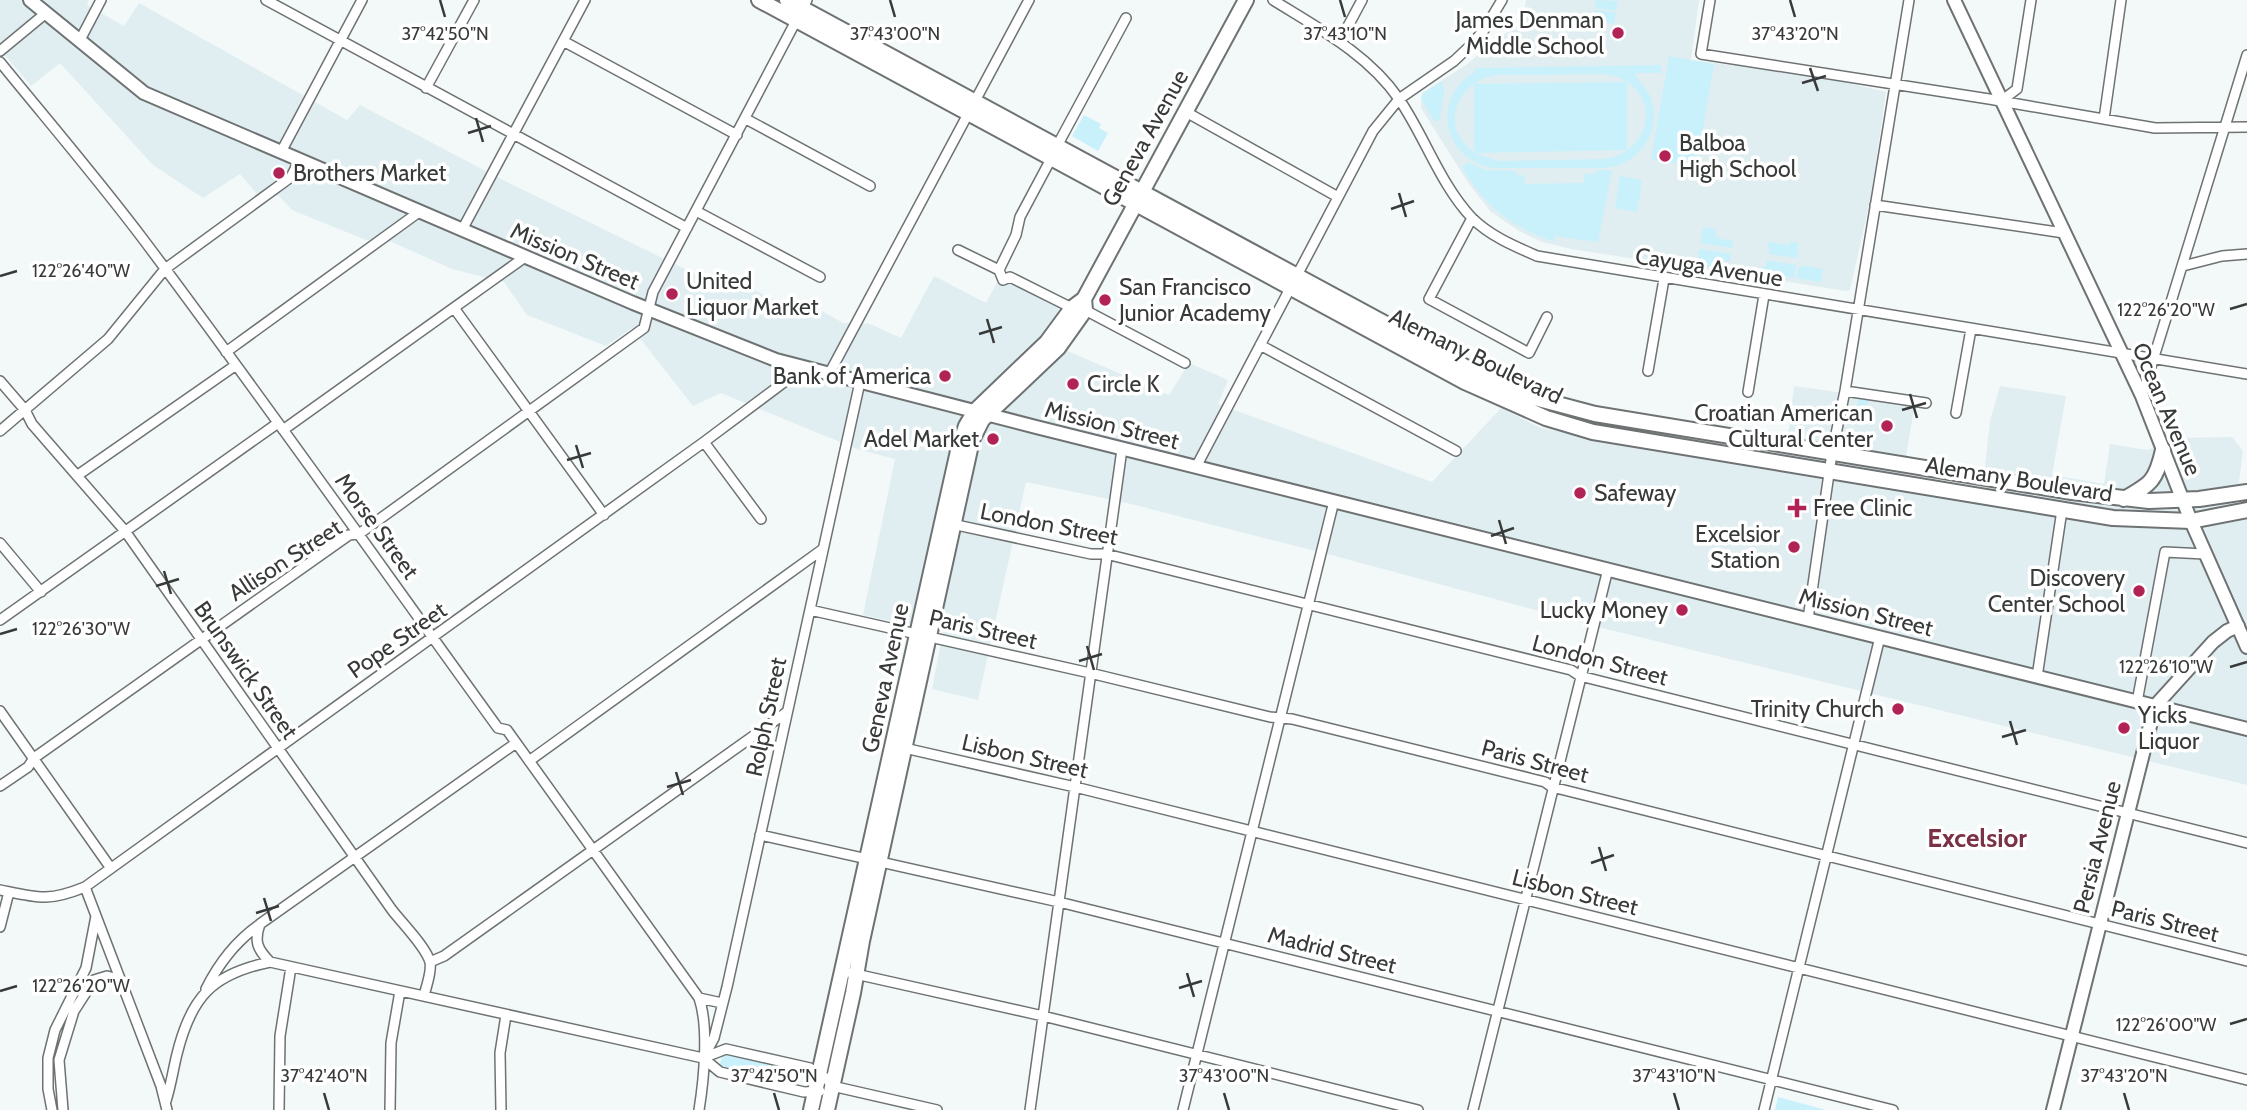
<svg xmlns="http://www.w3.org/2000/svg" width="2247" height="1110" font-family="Cabin,sans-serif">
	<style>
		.built { fill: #e0eef1 }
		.green { fill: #c8f1fc; fill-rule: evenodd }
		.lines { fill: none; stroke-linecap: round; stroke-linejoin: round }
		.minor-casing { stroke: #6e7273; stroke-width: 12 }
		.tertiary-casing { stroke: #6e7273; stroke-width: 16 }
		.secondary-casing { stroke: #6e7273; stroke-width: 16 }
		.primary-casing { stroke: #6e7273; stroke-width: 18 }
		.minor { stroke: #fff; stroke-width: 9 }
		.tertiary { stroke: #fff; stroke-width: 12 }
		.secondary { stroke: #fff; stroke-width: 12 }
		.primary { stroke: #fff; stroke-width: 14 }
		.ticks { fill: none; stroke: #383a3a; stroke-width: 2.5 }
		.poi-dot { fill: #b22355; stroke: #fff; stroke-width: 2.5 }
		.labels { text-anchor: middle; stroke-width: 7; stroke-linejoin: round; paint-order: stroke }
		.poi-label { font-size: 23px; fill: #383a3a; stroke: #fff; text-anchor: end }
		.street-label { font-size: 23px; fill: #383a3a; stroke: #fff }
		.quarter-label { font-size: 26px; font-weight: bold; fill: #7a3346; stroke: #fff }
		.ticks-label { font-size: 18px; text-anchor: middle; fill: #383a3a; stroke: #fff; stroke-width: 7; stroke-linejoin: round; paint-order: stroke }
	</style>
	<rect width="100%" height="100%" fill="#f3f8f9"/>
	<path class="built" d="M0,0H89L87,5L124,26L139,3L347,120L360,105L501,179L730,291L737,282L805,314L819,316L822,311L843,323L870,324L901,338L934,276L986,303L999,279L1062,305L1040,339L1169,395L1189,363L1228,380L1218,404L1432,482L1501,408L1541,428L1645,448L1784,469L1794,386L1915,403L1900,491L1981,504L1990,421L2000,386L2066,396L2052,475L2104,484L2110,444L2147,450L2175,438L2232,437L2243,451L2239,482L2242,519H2247V785L1602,628L1335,556L1127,503L1026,482L978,700L932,689L943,632L863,615L895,459L857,449L721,393L693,406L632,328L606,346L527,315L504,282L452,269L392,242L366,240L292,210L279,196L256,193L240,174L203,198L153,165L60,63L31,86L0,49Z
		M1526,0H1699L1691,60L1827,78L1886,92L1871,196L1850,290L1846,291L1571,249L1542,242L1519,231L1491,212L1469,184L1421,108V100L1422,93L1466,65L1501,36L1512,30L1521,29Z"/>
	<path class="green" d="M1596,0L1618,1L1616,11L1595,8Z
		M1595,10L1616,13L1614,24L1593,20Z
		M1669,56L1714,64L1697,163L1693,166L1651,159Z
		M1661,65V73H1635C1638,81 1646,87 1650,96C1664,129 1640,165 1605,168H1492C1443,158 1430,99 1475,72V68ZM1604,74L1616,76L1627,82L1474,84V152C1438,128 1457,80 1497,75ZM1627,82C1663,105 1644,155 1604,159L1498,161L1474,153L1627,150Z
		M1442,81L1444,91L1440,119L1435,122L1421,98L1424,93Z
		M1084,115L1101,124L1099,128L1108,133L1098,151L1072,136Z
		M1468,162L1485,170L1516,171V175H1524L1525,184L1584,183L1585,174H1596L1597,170H1612L1598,242L1555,236L1554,241L1550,240C1511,227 1482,203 1462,167Z
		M1620,176L1642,180L1637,212L1615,208Z
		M1703,227L1715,229L1717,238L1733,241L1732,248L1701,243Z
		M1790,241L1798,243L1797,258L1769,254V247L1767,246L1769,242L1789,245Z
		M1699,249L1731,254L1730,261L1718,259L1717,265L1729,268V270L1697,265Z
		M1767,260L1796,265L1794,278L1765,273V270H1762V267H1766Z
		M1805,266L1823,269L1821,282L1797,278L1798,267Z
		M1858,399L1868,400L1865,417L1870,418L1869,426L1855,419Z
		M723,1053L783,1067L780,1082L719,1068Z
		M1778,1097L1826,1110H1775Z"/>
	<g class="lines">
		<defs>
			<path id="minor" d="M266,0L687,228
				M1273,0C1318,28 1368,54 1399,99C1425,137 1440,184 1472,218C1490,236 1514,246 1537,256L2247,374
				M1710,0L1701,54L1989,99L2155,128L2247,127
				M80,40L101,0
				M563,41L737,135
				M1340,41L1362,0
				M0,51L46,13
				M0,62C48,121 97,178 143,239C264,400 380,565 498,728L507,730L699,998L722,1003
				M426,88L474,0
				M2001,101L2017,89L2031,0
				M1186,112L1338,197
				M746,119L870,186
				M2104,119L2121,0
				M1057,146L1126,18
				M281,152L362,0
				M1875,205L2064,233
				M696,211L820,277
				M1472,218L1429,299L1529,353L1547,317
				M462,230L585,0
				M958,250L999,270L1016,235L1020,217L1052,157
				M2183,266L2222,256L2247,254
				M999,270L1003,280L1010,277L1072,308L1085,310L1185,363
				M454,308L604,515
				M1260,345L1456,451
				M226,352L419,212
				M1648,371L1664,279
				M829,374L1029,0
				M0,381L25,410L32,424L125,531L392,910C402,923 426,947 430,962C432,973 426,986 424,996
				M1845,391L1926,403
				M1748,392L1764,295
				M2142,396L2247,55
				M1956,413L1971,329
				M283,430L525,257
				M0,431L108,339L165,269L291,177L300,159
				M704,442L761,519
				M1196,467L1373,131L1399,99L1454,61L1471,45L1484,30L1502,0
				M78,475L236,365
				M952,524L1091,554H1106L1571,670L1580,676L2247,843
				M0,543L41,592
				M810,610L1090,673L1270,717L1292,719L1545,782L1552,787L2247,961
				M1808,619L1832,453L1845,391L1909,0
				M0,620L278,423
				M2037,677L2062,510
				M2137,702L2165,552L2205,554
				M0,711L110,867
				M900,747L1075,787L2247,1080
				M529,761L823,549
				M0,786L28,767L34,758L349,535L359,534L644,328L653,292L807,0
				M760,835L1059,902L1893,1110
				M85,887L161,1086L167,1110
				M0,890C38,898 48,902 85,887L704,442L787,380L793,365
				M0,927L9,892
				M270,962C257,949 254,941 260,924L516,743
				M430,962L444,956L787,712
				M851,973L1043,1016L1418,1110
				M206,989C219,963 235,942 259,925
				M703,1058L714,1038L727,987L860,382
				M703,1058L726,1049L810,1068L826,1078L832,1086L937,1110
				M166,1101C171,1085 173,1070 177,1054C191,997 212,974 270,962L703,1058L720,1072L804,1092L820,1091
				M52,1110L48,1089V1058L55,1030L86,968L96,916
				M63,1110L59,1060L74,1011L94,980L107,976L121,980
				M279,1110L280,1036L291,967
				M390,1110L391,1043L400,991
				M501,1110L500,1053L506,1015
				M699,1110C704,1079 709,1027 699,998
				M1030,1110L1122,449
				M1183,1110L1334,501
				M1473,1110L1608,569
				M1764,1110L1880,637"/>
			<path id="tertiary" d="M2053,1110L2155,706L2213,642L2227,631L2238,626"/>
			<path id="secondary" d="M30,0L144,93L633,303L776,360L1036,427L2247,729
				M1954,0L2142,396L2191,521L2247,647"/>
			<path id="primary" d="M759,0L1465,382L1546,418L1593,432L2113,518L2191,521L2247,510
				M787,0L1471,370L1531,397L1595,414L2072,492L2149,501L2199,499L2247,492
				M2124,499C2151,484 2156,481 2163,450
				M811,1110L958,451L966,426L975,411L1047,342L1072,308L1084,299L1246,0
				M827,1110L853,993L862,941L972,440L982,420L1058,348L1085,310L1084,299"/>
		</defs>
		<use href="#minor" class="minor-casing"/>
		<use href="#tertiary" class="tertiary-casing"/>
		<use href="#secondary" class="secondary-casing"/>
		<use href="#primary" class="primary-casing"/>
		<use href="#minor" class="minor"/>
		<use href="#tertiary" class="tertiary"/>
		<use href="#secondary" class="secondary"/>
		<use href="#primary" class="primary"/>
	</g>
	<path class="ticks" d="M440,0L445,17M890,0L895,17M1340,0L1345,17M1790,0L1795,17M1810,68L1818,91M1802,83L1826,76M476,118L483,142M468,133L491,126M1399,193L1406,217M1391,209L1414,201M0,276L17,271M2230,309L2247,304M987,319L994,343M979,334L1002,327M1910,394L1917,418M1902,410L1926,403M576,445L583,468M567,460L591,453M1499,520L1506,544M1491,536L1514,528M164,571L171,594M156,586L179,579M0,634L17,629M1087,646L1094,670M1079,661L1102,654M2230,667L2247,662M2010,721L2017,745M2002,737L2026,730M676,772L683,795M667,787L691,780M1599,847L1606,871M1591,863L1614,855M264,898L271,921M256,913L279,906M1187,973L1194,997M1179,988L1202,981M0,991L17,986M2230,1024L2247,1019M324,1093L329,1110M774,1093L779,1110M1224,1093L1229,1110M1674,1093L1679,1110M2124,1093L2129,1110"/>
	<g class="poi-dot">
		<circle cx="1618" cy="33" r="7"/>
		<circle cx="1665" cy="156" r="7"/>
		<circle cx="279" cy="173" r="7"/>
		<circle cx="672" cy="294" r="7"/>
		<circle cx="1105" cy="300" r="7"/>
		<circle cx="945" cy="376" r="7"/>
		<circle cx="1073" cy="384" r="7"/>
		<circle cx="1887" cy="426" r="7"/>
		<circle cx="993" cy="439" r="7"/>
		<circle cx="1580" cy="493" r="7"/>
		<path d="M1793.5 497.5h7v7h7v7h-7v7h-7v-7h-7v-7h7z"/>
		<circle cx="1794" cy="547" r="7"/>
		<circle cx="2139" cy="591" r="7"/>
		<circle cx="1682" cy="610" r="7"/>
		<circle cx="1898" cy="709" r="7"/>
		<circle cx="2124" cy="728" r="7"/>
	</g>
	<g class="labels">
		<g class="poi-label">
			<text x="1604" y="28">James Denman<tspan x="1604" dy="26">Middle School</tspan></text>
			<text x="1679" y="151" text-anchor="start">Balboa<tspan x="1679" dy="26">High School</tspan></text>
			<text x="293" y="181" text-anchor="start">Brothers Market</text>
			<text x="686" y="289" text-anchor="start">United<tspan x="686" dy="26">Liquor Market</tspan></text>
			<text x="1119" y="295" text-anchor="start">San Francisco<tspan x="1119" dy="26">Junior Academy</tspan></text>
			<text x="931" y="384">Bank of America</text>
			<text x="1087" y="392" text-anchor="start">Circle K</text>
			<text x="1873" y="421">Croatian American<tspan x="1873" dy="26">Cultural Center</tspan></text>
			<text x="979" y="447">Adel Market</text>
			<text x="1594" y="501" text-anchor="start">Safeway</text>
			<text x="1813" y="516" text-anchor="start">Free Clinic</text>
			<text x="1780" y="542">Excelsior<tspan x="1780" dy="26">Station</tspan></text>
			<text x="2125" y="586">Discovery<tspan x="2125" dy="26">Center School</tspan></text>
			<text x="1668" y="618">Lucky Money</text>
			<text x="1884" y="717">Trinity Church</text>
			<text x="2138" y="723" text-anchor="start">Yicks<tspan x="2138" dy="26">Liquor</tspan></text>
		</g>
		<g class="street-label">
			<text transform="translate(1145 138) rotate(-61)" y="8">Geneva Avenue</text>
			<text transform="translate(575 256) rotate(23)" y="8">Mission Street</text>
			<text transform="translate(1709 267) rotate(9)" y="8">Cayuga Avenue</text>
			<text transform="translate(1476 356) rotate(26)" y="8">Alemany Boulevard</text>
			<text transform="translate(2167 409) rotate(67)" y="8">Ocean Avenue</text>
			<text transform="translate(1112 425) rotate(14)" y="8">Mission Street</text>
			<text transform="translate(2019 479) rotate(9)" y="8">Alemany Boulevard</text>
			<text transform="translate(1049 524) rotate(11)" y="8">London Street</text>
			<text transform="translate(377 526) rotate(54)" y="8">Morse Street</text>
			<text transform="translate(285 560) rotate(-33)" y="8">Allison Street</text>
			<text transform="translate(1866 612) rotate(14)" y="8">Mission Street</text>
			<text transform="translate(983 629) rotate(13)" y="8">Paris Street</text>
			<text transform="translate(397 640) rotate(-35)" y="8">Pope Street</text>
			<text transform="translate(1600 660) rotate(15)" y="8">London Street</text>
			<text transform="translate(246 670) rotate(55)" y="8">Brunswick Street</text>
			<text transform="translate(885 678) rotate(-78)" y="8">Geneva Avenue</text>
			<text transform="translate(766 717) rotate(-78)" y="8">Rolph Street</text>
			<text transform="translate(1025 756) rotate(13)" y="8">Lisbon Street</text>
			<text transform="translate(1535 761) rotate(15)" y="8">Paris Street</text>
			<text transform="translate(2097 847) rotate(-76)" y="8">Persia Avenue</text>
			<text transform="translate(1575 892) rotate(14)" y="8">Lisbon Street</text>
			<text transform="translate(2165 921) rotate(14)" y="8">Paris Street</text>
			<text transform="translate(1332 950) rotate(14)" y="8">Madrid Street</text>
		</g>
		<g class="quarter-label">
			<text x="1977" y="847">Excelsior</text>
		</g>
	</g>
	<g class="ticks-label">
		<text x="445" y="40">37°42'50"N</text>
		<text x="895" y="40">37°43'00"N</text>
		<text x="1345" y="40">37°43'10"N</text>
		<text x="1795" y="40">37°43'20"N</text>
		<text x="81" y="277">122°26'40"W</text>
		<text x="2166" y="316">122°26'20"W</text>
		<text x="81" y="635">122°26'30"W</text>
		<text x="2166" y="673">122°26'10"W</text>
		<text x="81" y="992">122°26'20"W</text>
		<text x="2166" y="1031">122°26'00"W</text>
		<text x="324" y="1082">37°42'40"N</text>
		<text x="774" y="1082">37°42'50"N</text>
		<text x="1224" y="1082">37°43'00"N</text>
		<text x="1674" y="1082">37°43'10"N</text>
		<text x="2124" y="1082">37°43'20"N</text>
	</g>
</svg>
